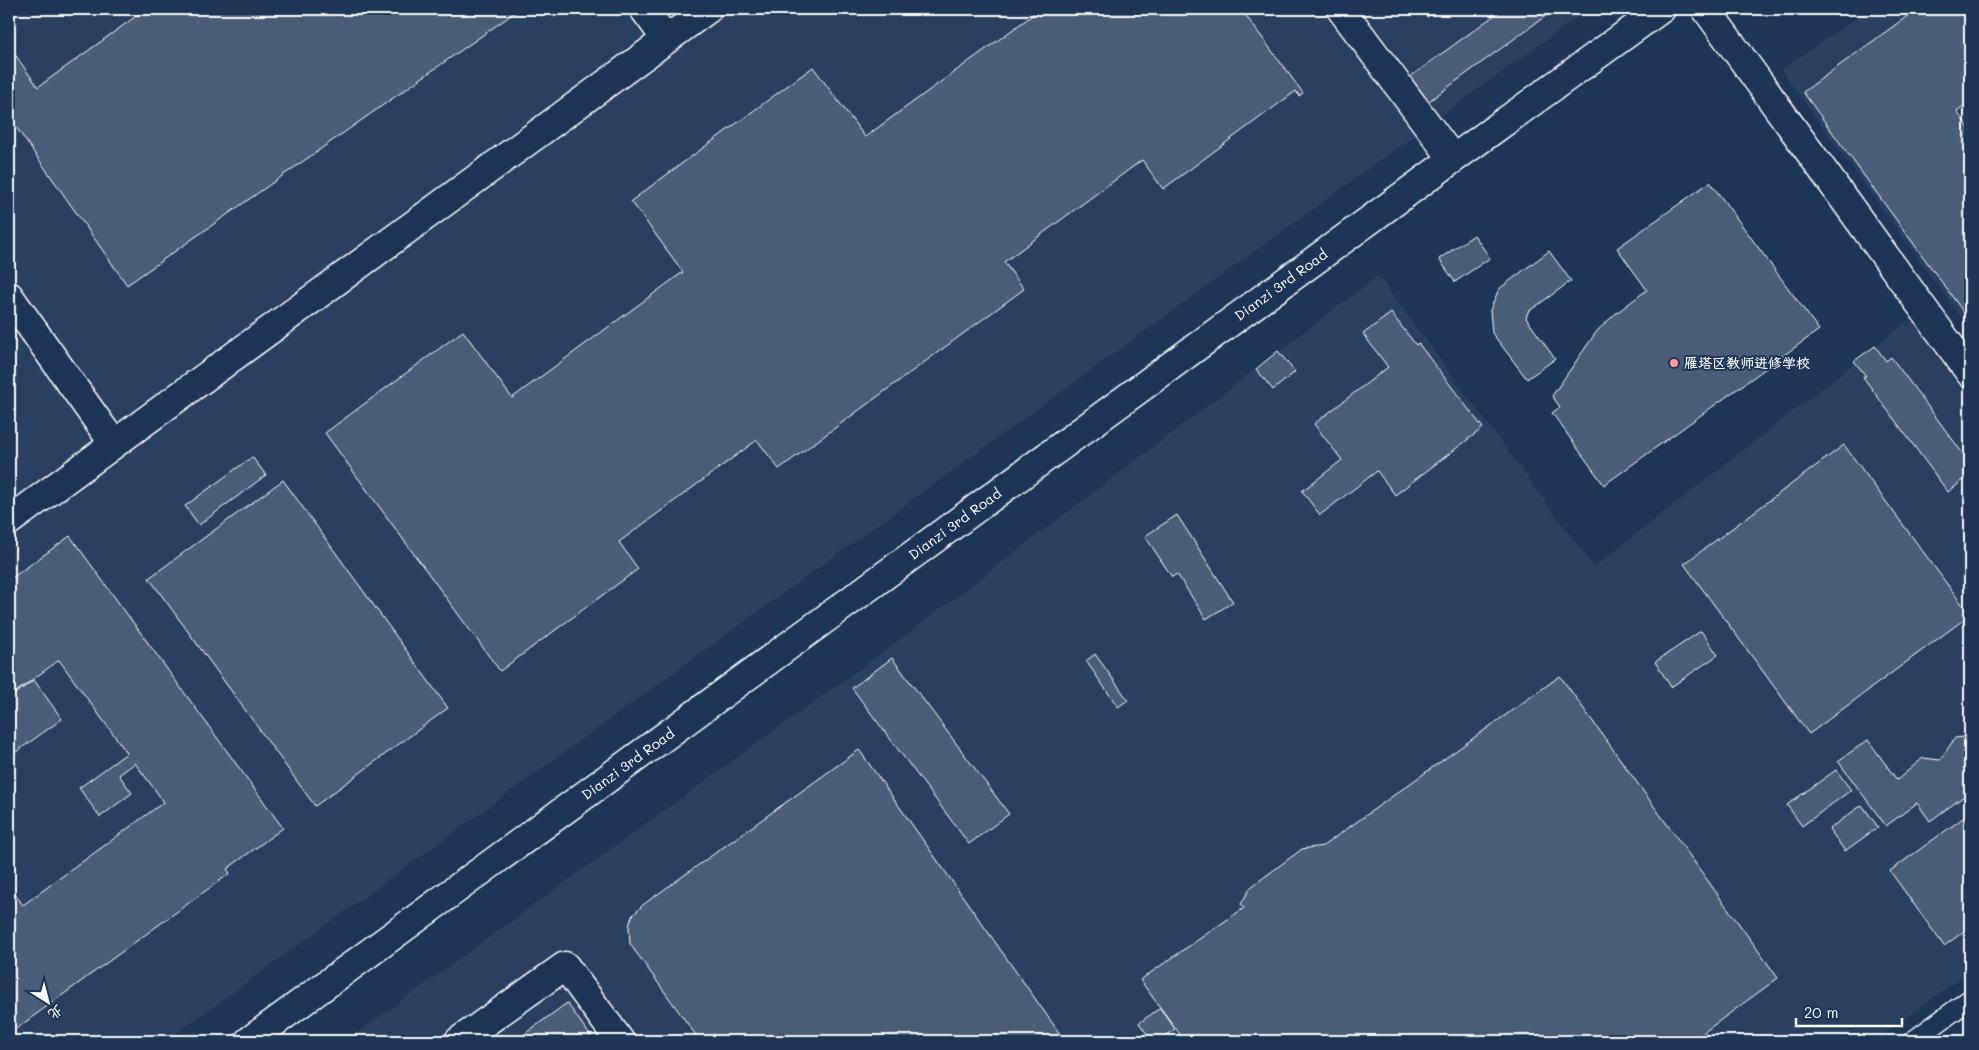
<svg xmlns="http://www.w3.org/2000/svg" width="1979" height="1050" font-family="Mali,'LXGW WenKai TC',sans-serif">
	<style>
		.built { fill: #2a4161 }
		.building { fill: #4a5d79; stroke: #fff }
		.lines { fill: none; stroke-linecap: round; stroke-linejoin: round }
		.lane-casing { stroke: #fff; stroke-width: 22 }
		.street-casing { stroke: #fff; stroke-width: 31 }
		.secondary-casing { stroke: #fff; stroke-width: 31 }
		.lane { stroke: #1d3557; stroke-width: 19 }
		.street { stroke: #1d3557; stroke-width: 28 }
		.secondary { stroke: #1d3557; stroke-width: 28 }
		.poi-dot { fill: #ff9aa2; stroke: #1d3557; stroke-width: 2 }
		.labels { text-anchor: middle; stroke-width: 4; stroke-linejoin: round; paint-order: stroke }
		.street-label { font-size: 14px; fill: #fff; stroke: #1d3557 }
		.poi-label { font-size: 14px; font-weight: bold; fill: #fff; stroke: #1d3557; text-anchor: start }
	</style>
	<rect width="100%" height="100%" fill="#1d3557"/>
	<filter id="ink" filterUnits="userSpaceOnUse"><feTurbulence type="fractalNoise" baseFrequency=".02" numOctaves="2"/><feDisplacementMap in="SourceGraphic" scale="10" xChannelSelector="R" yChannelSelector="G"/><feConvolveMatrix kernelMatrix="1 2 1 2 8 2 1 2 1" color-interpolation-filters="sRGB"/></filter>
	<g filter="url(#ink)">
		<path class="built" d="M9,9H1589L166,1041H9Z
			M1869,9H1970V330L1781,70Z
			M1378,276L1594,567L1914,316L1970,394V971L1875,1041H346L898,641Z"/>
		<path class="building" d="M146,9H516L517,11L127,285L9,117V46L38,87Z
			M1030,9H1241L1303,93L1299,96L1296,91L1163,189L1142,160L1004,262L1024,289L779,469L757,440L619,542L638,569L500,671L325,433L463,331L512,398L683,272L631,201L813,67L865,137L1034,14Z
			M1421,9H1439L1427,17Z
			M1503,9H1555L1425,104L1407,79Z
			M1917,9H1959L1970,24V102L1957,112L1970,130V321L1803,92Z
			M1710,182L1819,330L1604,485L1552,413L1560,407L1552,396L1597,331L1615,314L1647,290L1617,248Z
			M1474,235L1490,258L1455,282L1439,259Z
			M1549,251L1571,281L1528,312L1526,318L1555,359L1527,379L1492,333L1490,310L1499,289Z
			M1391,313L1416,345L1418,343L1483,428L1395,495L1377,471L1320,515L1302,491L1342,460L1314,424L1388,367L1363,334Z
			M1875,346L1886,361L1891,357L1970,463V475L1948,492L1863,377L1866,376L1854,361Z
			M1278,351L1295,372L1273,390L1256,369Z
			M1844,445L1970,615L1809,734L1684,564Z
			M252,457L266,475L199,525L185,506Z
			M283,480L448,708L315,806L149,578Z
			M1177,515L1233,602L1206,619L1177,574L1172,577L1145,536Z
			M70,536L283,828L227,869L230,873L9,1034V891L11,889L23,905L164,802L135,763L119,775L132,793L100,817L79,788L127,753L59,660L9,697V580Z
			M1701,631L1718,655L1671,687L1655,662Z
			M1095,654L1128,700L1118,707L1086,661Z
			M892,658L1009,814L969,844L852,688Z
			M1560,676L1778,978L1692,1041H1185L1140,980L1244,908L1241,904L1251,887L1302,849L1323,846Z
			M34,680L62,719L9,757V698Z
			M1964,737L1970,738V792L1930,821L1917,803L1886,826L1838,761L1868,740L1897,780L1923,758L1940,760L1955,738Z
			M859,750L860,751L1065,1041H700L630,944L629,926L632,916L644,904Z
			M1836,770L1851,790L1802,826L1787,805Z
			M1862,805L1878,827L1845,851L1829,829Z
			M1970,813V927L1944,946L1890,871Z
			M567,1003L594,1041H515Z
			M1160,1008L1175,1029L1158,1041H1152L1139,1023Z"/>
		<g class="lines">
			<defs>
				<path id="lane" d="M1913,1041L1970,999"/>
				<path id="street" d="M644,9L666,39
					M1341,9L1453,159
					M1706,9L1970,373
					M9,296L114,444
					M9,521L708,9
					M459,1041L565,966L620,1041"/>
				<path id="secondary" d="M249,1041L1453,159L1661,9"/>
			</defs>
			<use href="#lane" class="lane-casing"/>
			<use href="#street" class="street-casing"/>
			<use href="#secondary" class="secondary-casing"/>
			<use href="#lane" class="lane"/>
			<use href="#street" class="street"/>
			<use href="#secondary" class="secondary"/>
		</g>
	</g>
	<circle class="poi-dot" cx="1674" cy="363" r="5"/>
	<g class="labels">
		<g class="street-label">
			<text transform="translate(1281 285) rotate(-36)" y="5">Dianzi 3rd Road</text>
			<text transform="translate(955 524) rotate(-36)" y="5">Dianzi 3rd Road</text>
			<text transform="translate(628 764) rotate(-36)" y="5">Dianzi 3rd Road</text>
		</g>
		<g class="poi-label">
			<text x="1684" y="368">雁塔区教师进修学校</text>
		</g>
	</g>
	<rect width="1979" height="1050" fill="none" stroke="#1d3557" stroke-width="30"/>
	<rect x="15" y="15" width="1949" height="1020" fill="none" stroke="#fff" stroke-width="2" filter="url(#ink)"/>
	<g transform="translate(48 1002) rotate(144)" stroke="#1d3557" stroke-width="4" paint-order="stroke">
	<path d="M0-4L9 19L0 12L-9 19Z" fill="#ffffff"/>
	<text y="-8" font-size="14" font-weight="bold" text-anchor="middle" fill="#ffffff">北</text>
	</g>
	<path d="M1796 1018v8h106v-8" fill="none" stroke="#ffffff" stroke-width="2.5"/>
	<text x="1804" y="1018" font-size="15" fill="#ffffff" stroke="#1d3557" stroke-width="4" paint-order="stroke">20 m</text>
</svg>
